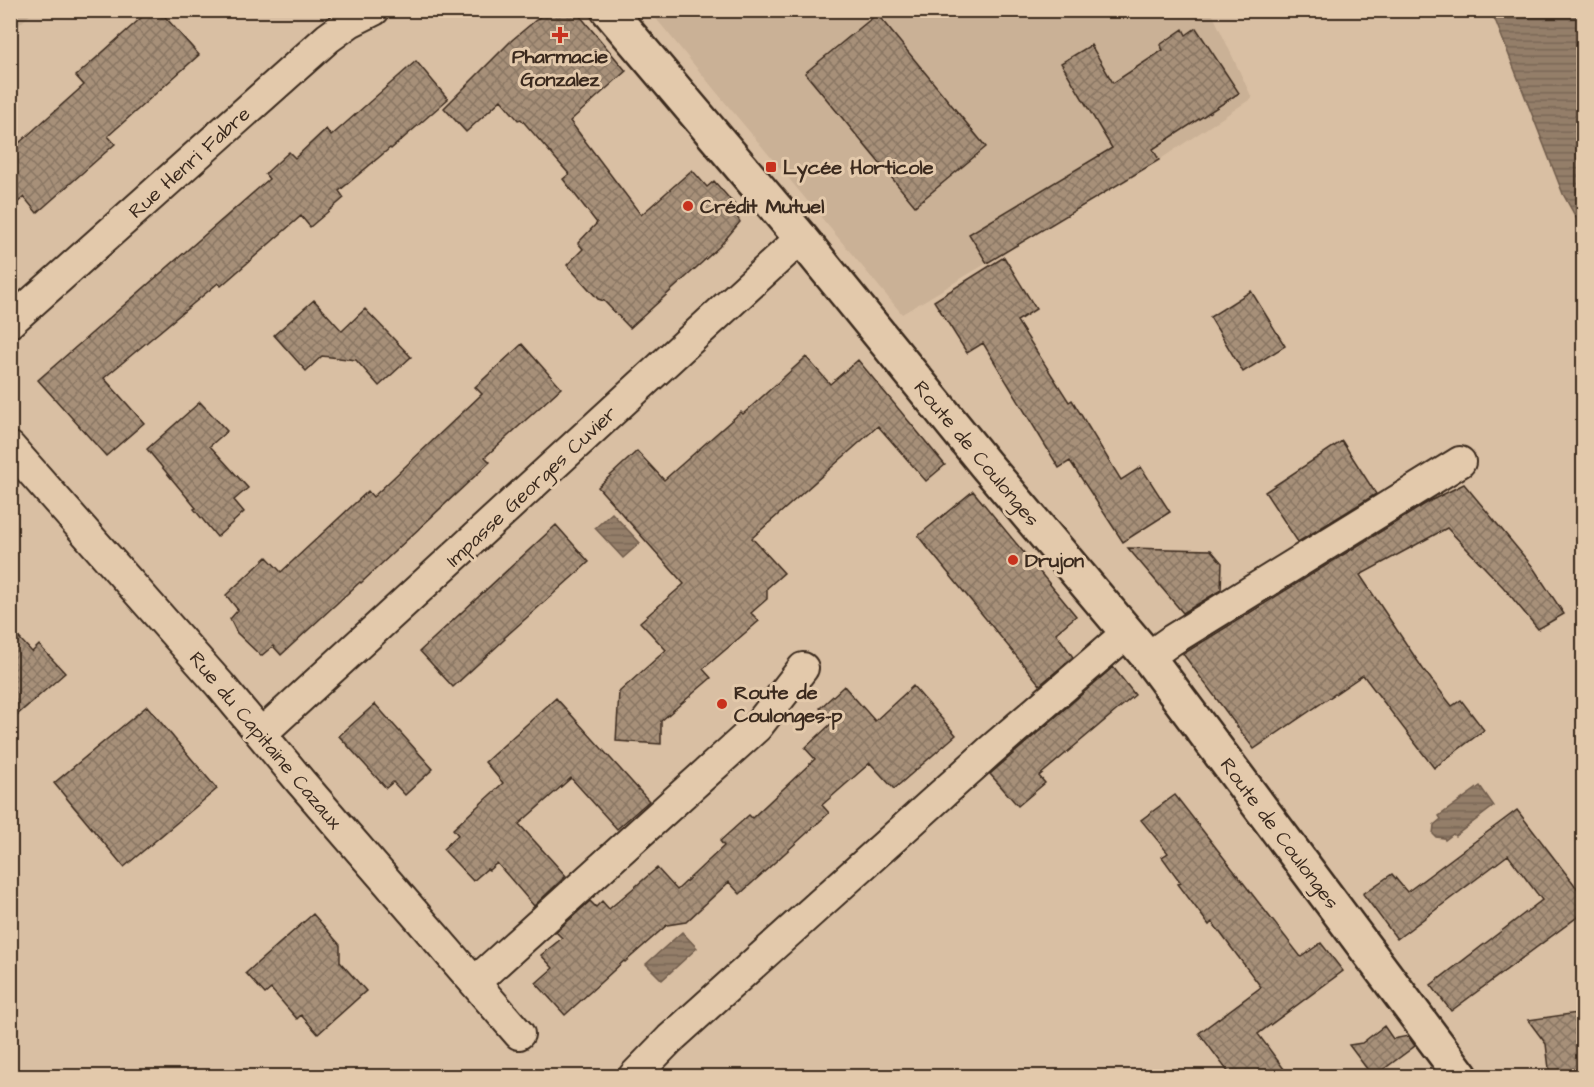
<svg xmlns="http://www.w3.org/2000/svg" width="1594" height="1087" font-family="'Architects Daughter',sans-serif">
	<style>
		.built { fill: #cab196 }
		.water { fill: url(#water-rules); stroke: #705c4b; stroke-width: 1.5 }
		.building { fill: url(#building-cross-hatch); stroke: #3b2a1e; stroke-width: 1.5 }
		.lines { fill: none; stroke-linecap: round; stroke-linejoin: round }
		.minor-casing { stroke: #3b2a1e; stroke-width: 34 }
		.primary-casing { stroke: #3b2a1e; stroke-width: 38 }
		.minor { stroke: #e3c9ab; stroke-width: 30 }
		.primary { stroke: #e3c9ab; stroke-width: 33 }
		.poi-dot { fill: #c8321e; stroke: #e3c9ab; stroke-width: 2 }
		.labels { text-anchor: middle; stroke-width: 6; stroke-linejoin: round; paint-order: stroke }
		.poi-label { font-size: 20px; font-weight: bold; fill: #3b2a1e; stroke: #e3c9ab; text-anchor: start }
		.street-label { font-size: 20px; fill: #3b2a1e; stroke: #e3c9ab }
	</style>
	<defs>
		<pattern id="water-rules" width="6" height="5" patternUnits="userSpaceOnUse" patternTransform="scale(1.5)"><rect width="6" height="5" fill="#947e69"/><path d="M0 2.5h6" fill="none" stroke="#7a6756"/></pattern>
		<pattern id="building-cross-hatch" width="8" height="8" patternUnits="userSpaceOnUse" patternTransform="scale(1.5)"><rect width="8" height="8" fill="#a79079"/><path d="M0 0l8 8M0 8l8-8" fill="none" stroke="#897663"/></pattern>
	</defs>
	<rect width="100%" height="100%" fill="#d9bfa3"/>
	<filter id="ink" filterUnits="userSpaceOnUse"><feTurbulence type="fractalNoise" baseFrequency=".0167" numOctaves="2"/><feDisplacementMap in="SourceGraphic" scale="12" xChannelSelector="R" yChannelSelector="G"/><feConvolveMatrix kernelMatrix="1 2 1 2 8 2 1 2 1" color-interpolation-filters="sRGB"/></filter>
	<g filter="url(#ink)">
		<path class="built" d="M11,10H34V11L11,32Z
			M652,11H1211L1252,98L1159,160L902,314L718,94L654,16Z"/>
		<path class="water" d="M1489,11H1583V230L1563,194L1496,22Z
			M612,513L640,543L623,558L595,528Z
			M1480,786L1494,806L1455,836L1453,834L1445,840L1444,838L1436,837L1433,834L1434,825L1441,819L1439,816Z
			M682,932L697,948L662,980L646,964Z"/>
		<path class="building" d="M150,10H159L199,55L108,136L115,144L37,213L24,197L10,209V151L84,85L76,76Z
			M548,10H575L626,71L570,121L641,215L692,170L707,187L714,181L735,205L732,208L740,222L719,247L630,328L604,301L598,299L567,265L583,249L578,243L597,223L563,179L569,174L521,119L518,120L501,100L466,132L444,108L512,40Z
			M877,14L986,147L915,206L805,73Z
			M1196,28L1239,93L1153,149L1159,160L987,263L969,234L1112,148L1061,63L1091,45L1113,83L1163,50L1160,45L1183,29L1186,35Z
			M416,61L448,99L391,149L390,148L339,191L344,198L310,227L301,216L221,286L218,283L104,378L144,423L106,456L38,380L269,179L265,174L289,152L295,158L326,129L331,136Z
			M1004,257L1036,309L1017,321L1069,402L1072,400L1121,480L1141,467L1170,512L1123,542L1070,461L1059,468L983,343L967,353L934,301Z
			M1251,291L1285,346L1243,372L1210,317Z
			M314,300L342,331L365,309L411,357L379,386L356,360L322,356L306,371L274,335Z
			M522,344L561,388L485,457L490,462L361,583L360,582L281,655L273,646L261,656L237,633L230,619L238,610L226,595L267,557L281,572L368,491L373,497L482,394L475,387Z
			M806,357L830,384L858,360L945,465L926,481L878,426L752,538L784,573L767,588V599L751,613L759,621L703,669L711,678L661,721V744L616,741L619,692L666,650L640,622L684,584L598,487L637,451L664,480L741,412L743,414Z
			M200,402L227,431L210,446L248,488L234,500L244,512L217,537L194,509L196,508L147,449Z
			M1342,441L1376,494L1298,542L1265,492Z
			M1464,484L1532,566L1564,614L1538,629L1504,588L1447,528L1360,575L1423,669L1452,706L1461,700L1484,730L1434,768L1363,675L1254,749L1183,654L1430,501Z
			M973,491L1076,616L1056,633L1073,657L1040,685L918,536Z
			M556,525L589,562L504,638L505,639L453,687L420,651Z
			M1128,548L1211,550L1222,563L1221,590L1183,613Z
			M10,628L32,652L39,645L65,673L10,721Z
			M1113,667L1135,695L1039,776L1045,783L1018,806L990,774Z
			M844,686L875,721L913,686L956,735L894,789L870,763L822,805L829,813L740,894L729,882L686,922L667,925L625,962L624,961L565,1015L536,983L553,968L541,955L562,938L556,932L590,901L596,907L602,901L609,909L657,868L677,890L724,846L720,841L749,815L752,818L815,759L805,748L833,722L820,708Z
			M556,698L649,801L617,829L571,778L519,824L566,876L534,906L497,863L489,870L487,869L473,881L443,849L458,835L453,829L503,783L485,762Z
			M375,704L433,769L405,795L393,782L386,788L339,736Z
			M147,706L217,789L124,867L54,783Z
			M1175,795L1301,957L1321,943L1343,971L1258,1034L1290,1077H1232L1199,1033L1261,987L1212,922L1209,925L1178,884L1181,883L1162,857L1168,853L1141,820Z
			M1517,810L1584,897V912L1451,1011L1431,985L1542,900L1508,855L1397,939L1363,894L1392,874L1407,892Z
			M313,914L340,945V962L366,991L318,1034L301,1015L297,1019L271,989L265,994L246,973Z
			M1584,1012V1077H1550L1546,1044L1528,1020Z
			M1384,1026L1393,1039L1408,1036L1415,1046L1373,1077L1349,1045L1362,1043Z"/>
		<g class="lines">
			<defs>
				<path id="minor" d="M10,322L328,38L350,22L374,10
					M10,447L220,685L300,781L519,1034
					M1148,657L1172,640L1460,462
					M261,734L801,238
					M475,982L757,727L803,668
					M634,1076L670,1039L991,750L1128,632"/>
				<path id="primary" d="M608,10L801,238L985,464L1148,657L1461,1076"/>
			</defs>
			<use href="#minor" class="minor-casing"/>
			<use href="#primary" class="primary-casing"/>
			<use href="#minor" class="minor"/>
			<use href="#primary" class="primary"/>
		</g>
	</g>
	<g class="poi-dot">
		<path d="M557 26h6v6h6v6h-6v6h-6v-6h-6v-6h6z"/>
		<rect x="765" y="161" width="12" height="12" rx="3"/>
		<circle cx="688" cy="206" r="6"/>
		<circle cx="1013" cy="560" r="6"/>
		<circle cx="722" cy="704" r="6"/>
	</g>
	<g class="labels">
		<g class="poi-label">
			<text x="560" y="63" text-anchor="middle">Pharmacie<tspan x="560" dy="23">Gonzalez</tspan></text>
			<text x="783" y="174">Lycée Horticole</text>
			<text x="700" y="213">Crédit Mutuel</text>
			<text x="1025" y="567">Drujon</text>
			<text x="734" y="699">Route de<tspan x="734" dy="23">Coulonges-p</tspan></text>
		</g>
		<g class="street-label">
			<text transform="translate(189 162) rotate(-42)" y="7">Rue Henri Fabre</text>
			<text transform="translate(977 453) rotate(50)" y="7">Route de Coulonges</text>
			<text transform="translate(531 486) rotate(-43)" y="7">Impasse Georges Cuvier</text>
			<text transform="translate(266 740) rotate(50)" y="7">Rue du Capitaine Cazaux</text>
			<text transform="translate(1280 833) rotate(53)" y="7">Route de Coulonges</text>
		</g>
	</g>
	<rect width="1594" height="1087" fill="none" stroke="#e3c9ab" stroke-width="36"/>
	<rect x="18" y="18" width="1558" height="1051" fill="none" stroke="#3b2a1e" stroke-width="2" filter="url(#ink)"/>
</svg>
